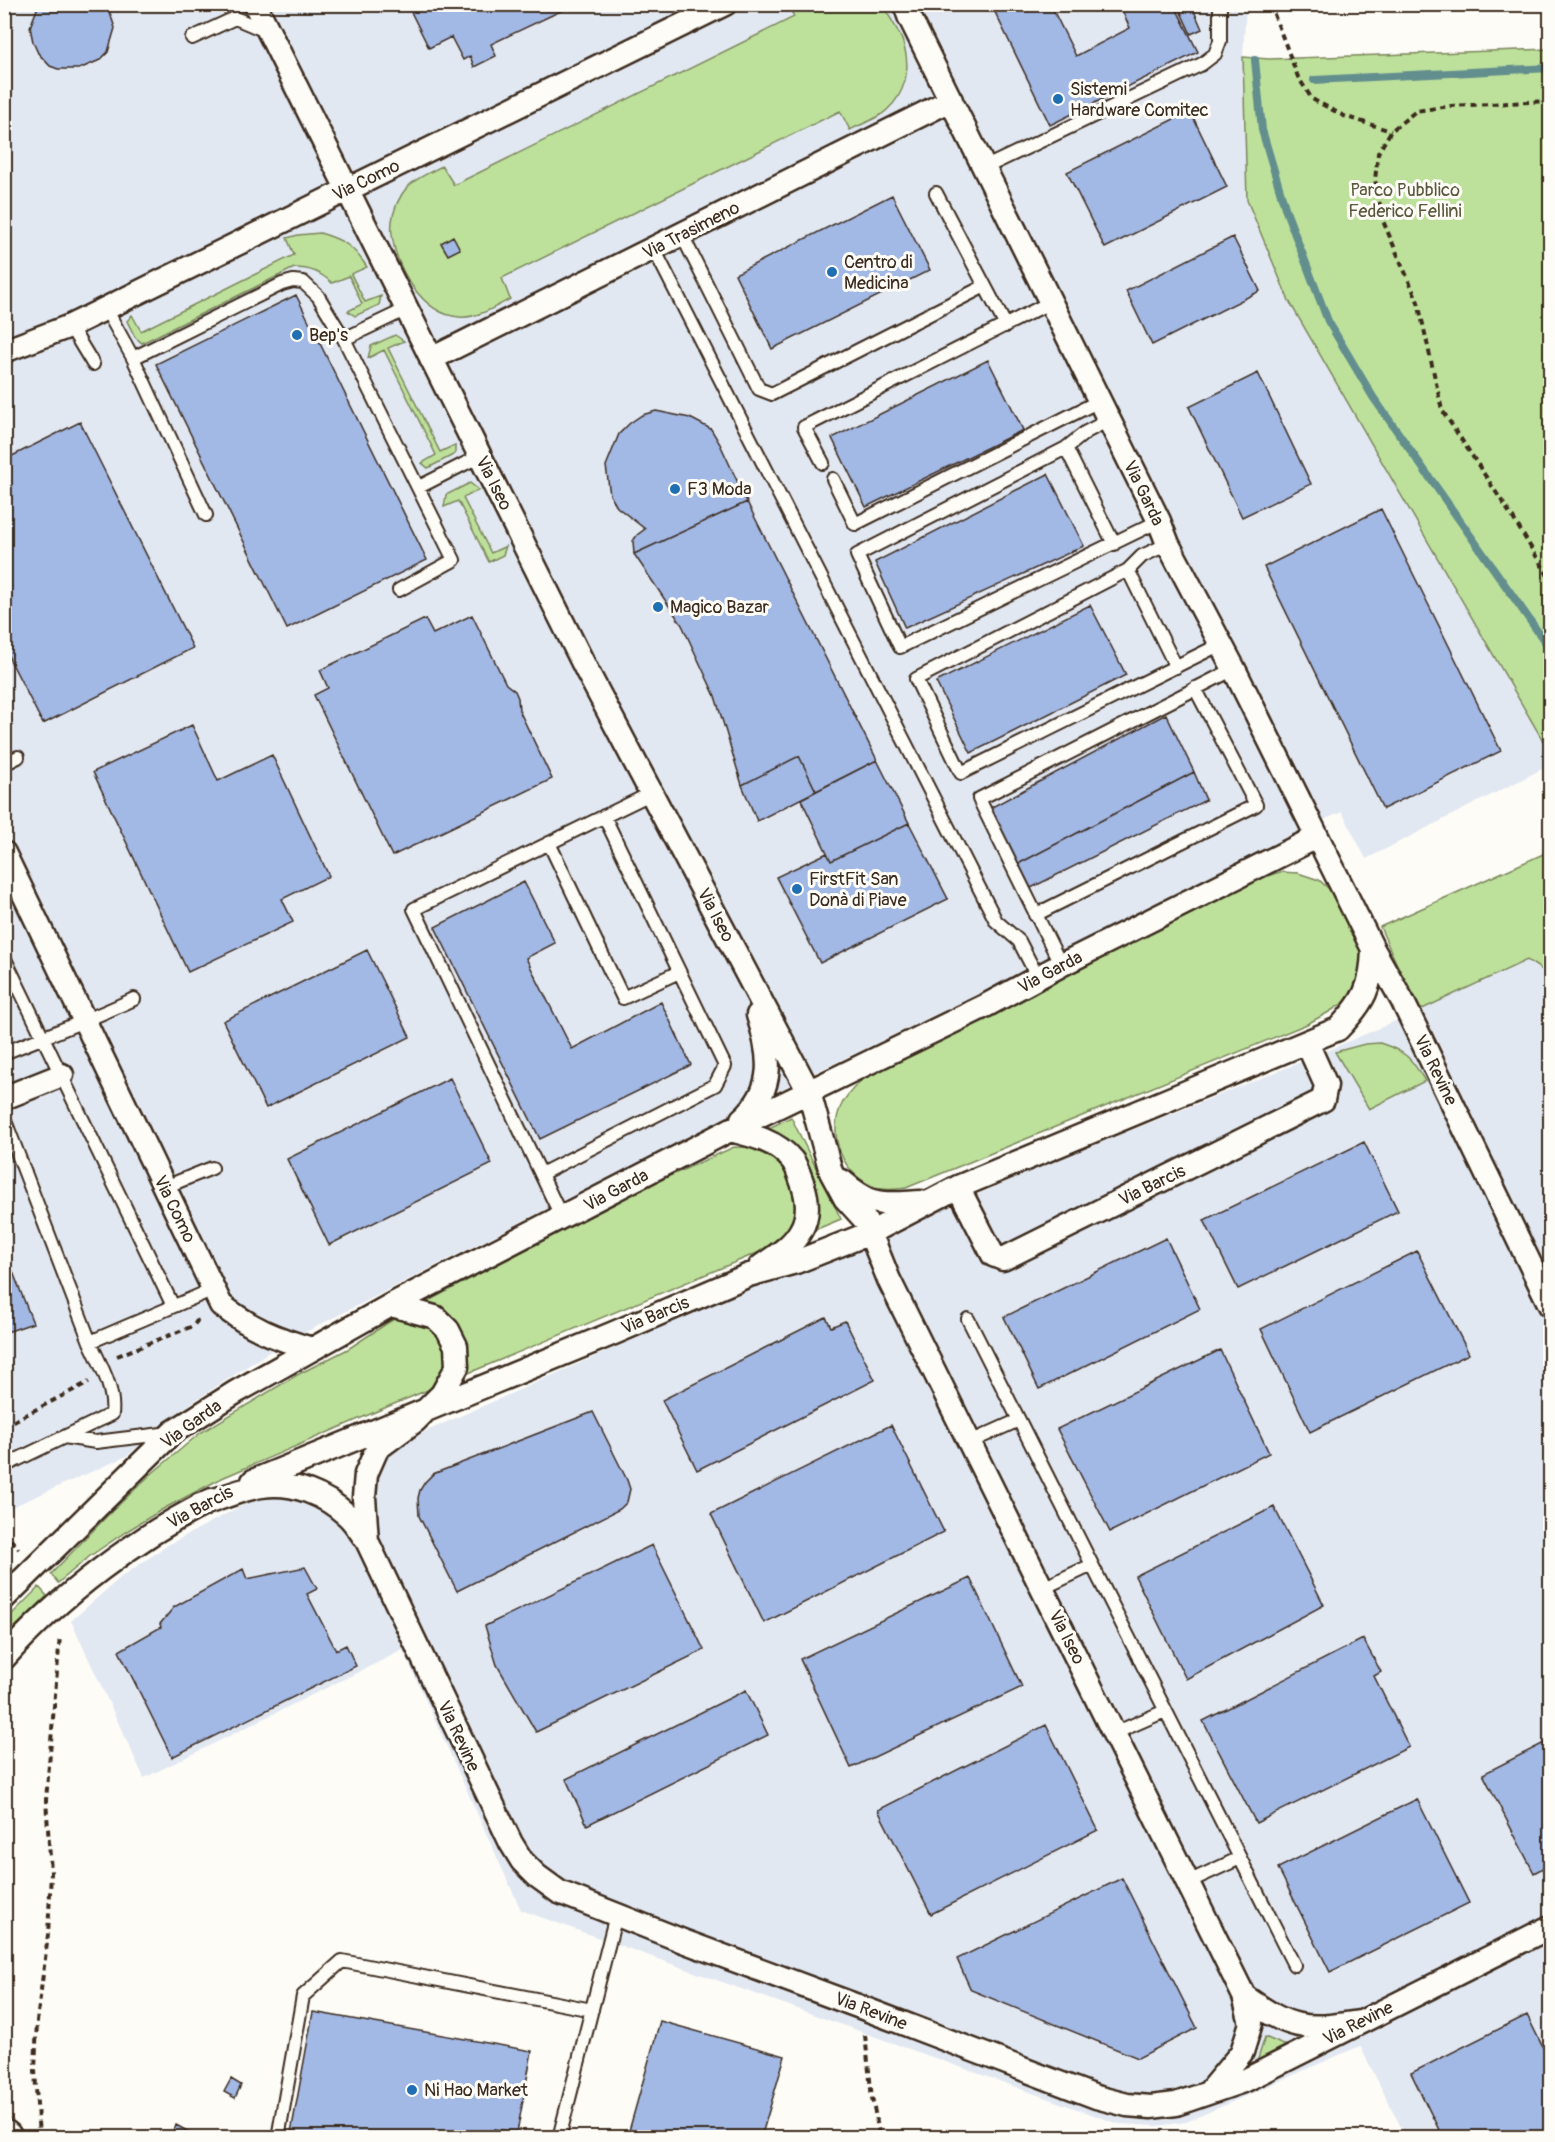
<svg xmlns="http://www.w3.org/2000/svg" width="1555" height="2142" font-family="Pangolin,sans-serif">
	<style>
		.built { fill: #e2e8f2 }
		.green { fill: #bde19b; stroke: #7c865c; stroke-width: 1.5 }
		.lines { fill: none; stroke-linecap: round; stroke-linejoin: round }
		.stream { stroke: #648e8e; stroke-width: 8 }
		.building { fill: #a2b8e5; stroke: #3b2a1e; stroke-width: 1.5 }
		.service-casing { stroke: #3b2a1e; stroke-width: 16 }
		.minor-casing { stroke: #3b2a1e; stroke-width: 27 }
		.secondary-casing { stroke: #3b2a1e; stroke-width: 38 }
		.path { stroke: #3b2a1e; stroke-width: 4; stroke-dasharray: 6 4.5; stroke-linecap: butt }
		.service { stroke: #fdfcf7; stroke-width: 12 }
		.minor { stroke: #fdfcf7; stroke-width: 22 }
		.secondary { stroke: #fdfcf7; stroke-width: 33 }
		.poi-dot { fill: #1f6fb2; stroke: #fdfcf7; stroke-width: 2 }
		.labels { text-anchor: middle; stroke-width: 6; stroke-linejoin: round; paint-order: stroke }
		.poi-label { font-size: 18px; fill: #3b2a1e; stroke: #fdfcf7; text-anchor: start }
		.street-label { font-size: 18px; fill: #3b2a1e; stroke: #fdfcf7 }
		.park-label { font-size: 18px; fill: #5c583d; stroke: #fdfcf7 }
	</style>
	<rect width="100%" height="100%" fill="#fdfcf7"/>
	<filter id="ink" filterUnits="userSpaceOnUse"><feTurbulence type="fractalNoise" baseFrequency=".0167" numOctaves="2"/><feDisplacementMap in="SourceGraphic" scale="12" xChannelSelector="R" yChannelSelector="G"/><feConvolveMatrix kernelMatrix="1 2 1 2 8 2 1 2 1" color-interpolation-filters="sRGB"/></filter>
	<g filter="url(#ink)">
		<path class="built" d="M4,5H1246L1243,57L1247,200L1289,301L1550,753V765L1366,859L1342,812L1305,828L1263,851L970,998L804,1078L278,1346L181,1410L127,1456L5,1510Z
			M1528,960L1550,975V2137H1406L1360,2046L1186,2122L1157,2126L1119,2124L521,1910L403,1650L144,1778L71,1621L121,1577L168,1545L252,1500L274,1494H299L350,1528L369,1493L388,1448L752,1287L858,1247L1035,1169L1313,1057L1418,1011Z"/>
		<path class="green" d="M788,5H883C890,19 900,31 904,46C911,69 905,94 887,110C878,119 861,124 850,130L840,111L502,278L510,299C495,307 476,319 459,317C422,314 395,267 392,234C390,221 395,205 402,194C411,180 427,174 442,166L454,185L794,17Z
			M1550,49V753L1289,301L1247,200L1243,57L1269,59Z
			M320,233C344,240 353,246 367,267L351,274L365,302L381,296L379,305L355,316L348,311L362,304L349,276L332,283C320,272 310,268 294,268L142,343L135,337L127,321L132,315L141,331L294,255L287,238L298,235Z
			M395,335L404,341L388,348L440,452L455,445V454L428,468L422,463L436,455L384,350L368,358L371,346Z
			M470,483L479,490L463,498L491,553L506,546L503,555L489,562L458,501L444,507L446,495Z
			M1550,851V975L1527,960L1418,1011L1380,927Z
			M1280,872L1298,873L1319,880L1338,897L1362,947V973L1348,1000L1329,1012L1307,1024L906,1188C897,1189 886,1191 878,1188C843,1178 825,1134 843,1102C849,1092 856,1085 865,1077L1260,878Z
			M1380,1043C1407,1052 1411,1058 1425,1081L1369,1109L1335,1052L1365,1044Z
			M791,1117L841,1219L817,1229C824,1180 810,1155 769,1128Z
			M734,1147C741,1148 750,1146 757,1148C781,1153 804,1197 796,1220C790,1235 774,1243 762,1251L382,1409L222,1478L163,1509L127,1531L90,1556L58,1583L51,1574L107,1516L149,1476L200,1433L297,1375L348,1349L389,1322L623,1197Z
			M39,1587L47,1596L5,1637V1621Z
			M1265,2037L1281,2044L1292,2047L1256,2065Z"/>
		<g class="lines">
			<path class="stream" d="M1255,60L1262,130L1286,211L1328,321L1373,397L1550,649
				M1314,80L1550,68
				M4,1557L7,1555"/>
		</g>
		<path class="building" d="M34,4H107L115,28L108,52L100,60L79,69H58L50,66L38,53L33,42L30,27L37,9Z
			M407,4H568L569,7L491,44L496,56L474,67L470,56L463,60L451,37L429,48Z
			M991,4H1050L1076,56L1130,28L1119,4H1174L1198,52L1050,125Z
			M1177,4H1191L1202,29L1191,34Z
			M1190,111L1227,187L1105,248L1067,172Z
			M892,195L930,270L772,349L735,274Z
			M453,236L460,249L448,255L441,243Z
			M1233,237L1260,291L1152,345L1126,291Z
			M296,295L427,560L287,629L156,364Z
			M988,360L1023,430L866,507L832,438Z
			M1258,373L1311,484L1242,517L1189,407Z
			M656,411L690,418L711,429L720,444L747,502L634,554L633,541L637,535L645,529L617,507L610,495L606,466L619,434L630,423L642,415Z
			M80,422L193,648L43,724L4,648V460Z
			M1048,474L1084,546L905,628L875,562Z
			M747,502L877,760L816,791L799,756L742,785L715,696L682,625L634,554Z
			M1381,509L1501,751L1383,809L1264,567Z
			M1090,605L1126,675L971,753L936,682Z
			M472,615L506,684L515,691L518,698L519,710L552,779L392,856L314,695L328,688L320,670L425,619L433,634Z
			M1166,714L1194,772L1018,864L990,808Z
			M192,725L218,781L272,755L329,876L282,899L293,922L188,972L93,772Z
			M799,756L816,791L757,821L742,785Z
			M877,760L909,823L831,861L801,799Z
			M1194,772L1206,800L1029,889L1018,864Z
			M909,823L948,899L820,963L776,877L827,853L831,861Z
			M524,882L555,943L526,958L572,1049L661,1002L691,1065L540,1139L435,927Z
			M367,950L410,1037L266,1108L223,1021Z
			M450,1078L492,1164L329,1245L287,1159Z
			M1364,1142L1398,1211L1238,1289L1204,1220Z
			M1166,1238L1200,1309L1039,1389L1004,1317Z
			M4,1249L33,1323L4,1333Z
			M1417,1251L1469,1354L1310,1432L1261,1329Z
			M826,1317L831,1327L845,1321L875,1380L697,1470L662,1400Z
			M1220,1350L1269,1453L1110,1532L1057,1429Z
			M593,1412L627,1480L630,1489L627,1502L620,1509L457,1591L419,1516L418,1498L420,1490L425,1482L433,1474Z
			M891,1425L944,1532L764,1623L711,1514Z
			M1274,1507L1324,1605L1186,1679L1135,1576Z
			M652,1545L704,1650L536,1732L497,1665L485,1626Z
			M305,1567L317,1589L307,1594L336,1650L346,1645L356,1666L172,1757L119,1651L161,1627L160,1624L174,1607L243,1569L247,1579Z
			M970,1578L1022,1687L851,1768L800,1659Z
			M1363,1639L1381,1672L1374,1676L1409,1747L1256,1823L1203,1721Z
			M746,1690L768,1735L587,1825L566,1779Z
			M1046,1725L1098,1830L931,1914L878,1810Z
			M1550,1740V1864L1534,1873L1483,1774Z
			M1417,1799L1469,1903L1330,1972L1278,1868Z
			M1122,1878L1197,2028L1138,2058L971,1990L957,1959Z
			M313,2012L532,2051L517,2133L495,2129L494,2138H290Z
			M1527,2015L1550,2062V2138H1443L1411,2073Z
			M660,2021L785,2056L761,2138H627Z
			M231,2079L241,2085L235,2098L224,2092Z
			M176,2125L200,2138H169Z"/>
		<g class="lines">
			<defs>
				<path id="service" d="M192,38L235,18L268,32
					M984,168L1202,64L1215,54L1220,41V4
					M936,193L1006,326
					M682,235L759,389L772,394L985,286
					M654,249L996,921L1019,941L1038,978
					M106,309L133,358L206,515
					M70,326L93,364
					M344,339L407,309
					M133,358L282,284L293,281L303,282L318,296L344,339L454,560L399,590
					M1109,420L1086,432L1066,448L857,555L900,647L1159,521
					M1066,448L1114,544
					M823,463L804,427L1051,302
					M833,479L855,524L1099,401
					M419,487L480,456
					M1168,544L1142,556L1128,570L916,679L961,773L1221,644
					M1128,570L1176,667
					M4,764L18,757
					M549,843L623,998L679,972
					M1035,915L1256,805L1195,688
					M4,957L173,1306
					M1061,965L979,799L1234,669
					M4,1053C48,1035 92,1019 134,999
					M4,1118L90,1342C100,1364 115,1389 112,1414L4,1466
					M541,1174L715,1085L725,1066L604,816
					M165,1187L212,1168
					M562,1218L414,909L652,793
					M968,1319L1294,1965
					M90,1342L214,1289
					M64,1437L96,1442L170,1433
					M970,1442L1019,1420
					M1043,1588L1092,1565
					M1115,1733L1165,1711
					M1188,1882L1240,1858
					M278,2138L303,1996L342,1961L592,2010
					M559,2138L616,1915"/>
				<path id="minor" d="M255,4L587,671L809,1092L831,1172L845,1198L865,1220L889,1280L1244,1996C1290,2029 1303,2031 1359,2022
					M905,4L909,16L1159,521L1168,544L1234,669L1373,949L1402,1000L1550,1305
					M4,351L70,326L725,4
					M431,359L951,100
					M4,853L221,1305C252,1329 275,1338 312,1349
					M4,1098L62,1075
					M742,1119C776,1089 771,1055 758,1015
					M730,1130C751,1135 777,1141 792,1160C797,1166 800,1177 803,1185C808,1200 809,1216 801,1230C792,1247 775,1256 760,1267
					M842,1181C873,1208 882,1204 921,1202
					M958,1187L993,1255L1003,1259L1323,1100L1326,1085L1307,1043
					M253,1481L614,1333L749,1275L796,1262L870,1233L958,1187L1338,1029C1364,1002 1372,987 1373,949
					M200,1505C220,1499 241,1489 262,1486C293,1481 325,1495 347,1515C355,1522 361,1533 367,1541L511,1843L522,1861L537,1876L559,1892L683,1941L863,2008L1096,2097L1127,2105L1151,2107L1176,2104L1246,2080L1550,1927
					M367,1541L364,1497L366,1474L377,1449L415,1421L442,1394L457,1367L456,1346L448,1330L435,1317L391,1305
					M4,1598L173,1432L236,1392L391,1305L730,1130L987,1005L1061,965L1317,837
					M4,1658C59,1596 138,1536 212,1500
					M1208,2093L1242,2052L1251,2023L1244,1996"/>
				<path id="secondary" d="M4,2137L5,2138"/>
			</defs>
			<use href="#service" class="service-casing"/>
			<use href="#minor" class="minor-casing"/>
			<use href="#secondary" class="secondary-casing"/>
			<path class="path" d="M1270,4L1298,77L1312,99L1344,116L1391,131
				M1550,101L1450,106L1416,111L1391,131L1378,153L1375,180L1383,221L1418,302L1442,410L1513,518L1550,579
				M117,1356L193,1326L197,1321L195,1317
				M4,1426L89,1382
				M4,1532L19,1549
				M865,2035L872,2098L880,2138
				M39,2138L35,2070L37,2021L48,1935L51,1872L46,1800L60,1636"/>
			<use href="#service" class="service"/>
			<use href="#minor" class="minor"/>
			<use href="#secondary" class="secondary"/>
		</g>
	</g>
	<g class="poi-dot">
		<circle cx="1058" cy="99" r="6"/>
		<circle cx="832" cy="272" r="6"/>
		<circle cx="297" cy="335" r="6"/>
		<circle cx="675" cy="489" r="6"/>
		<circle cx="658" cy="607" r="6"/>
		<circle cx="797" cy="889" r="6"/>
		<circle cx="412" cy="2090" r="6"/>
	</g>
	<g class="labels">
		<g class="poi-label">
			<text x="1070" y="95">Sistemi<tspan x="1070" dy="21">Hardware Comitec</tspan></text>
			<text x="844" y="268">Centro di<tspan x="844" dy="21">Medicina</tspan></text>
			<text x="309" y="341">Bep's</text>
			<text x="687" y="495">F3 Moda</text>
			<text x="670" y="613">Magico Bazar</text>
			<text x="809" y="885">FirstFit San<tspan x="809" dy="21">Donà di Piave</tspan></text>
			<text x="424" y="2096">Ni Hao Market</text>
		</g>
		<g class="street-label">
			<text transform="translate(366 180) rotate(-26)" y="6">Via Como</text>
			<text transform="translate(691 230) rotate(-27)" y="6">Via Trasimeno</text>
			<text transform="translate(494 483) rotate(63)" y="6">Via Iseo</text>
			<text transform="translate(1144 493) rotate(64)" y="6">Via Garda</text>
			<text transform="translate(716 915) rotate(62)" y="6">Via Iseo</text>
			<text transform="translate(1050 972) rotate(-28)" y="6">Via Garda</text>
			<text transform="translate(1436 1070) rotate(64)" y="6">Via Revine</text>
			<text transform="translate(1152 1185) rotate(-26)" y="6">Via Barcis</text>
			<text transform="translate(616 1190) rotate(-28)" y="6">Via Garda</text>
			<text transform="translate(175 1209) rotate(64)" y="6">Via Como</text>
			<text transform="translate(655 1315) rotate(-23)" y="6">Via Barcis</text>
			<text transform="translate(191 1424) rotate(-36)" y="6">Via Garda</text>
			<text transform="translate(200 1507) rotate(-28)" y="6">Via Barcis</text>
			<text transform="translate(1067 1637) rotate(63)" y="6">Via Iseo</text>
			<text transform="translate(459 1736) rotate(65)" y="6">Via Revine</text>
			<text transform="translate(871 2011) rotate(21)" y="6">Via Revine</text>
			<text transform="translate(1358 2023) rotate(-27)" y="6">Via Revine</text>
		</g>
		<g class="park-label">
			<text x="1405" y="196">Parco Pubblico<tspan x="1405" dy="21">Federico Fellini</tspan></text>
		</g>
	</g>
	<rect width="1555" height="2142" fill="none" stroke="#fdfcf7" stroke-width="24"/>
	<rect x="12" y="12" width="1531" height="2118" fill="none" stroke="#3b2a1e" stroke-width="2" filter="url(#ink)"/>
</svg>
